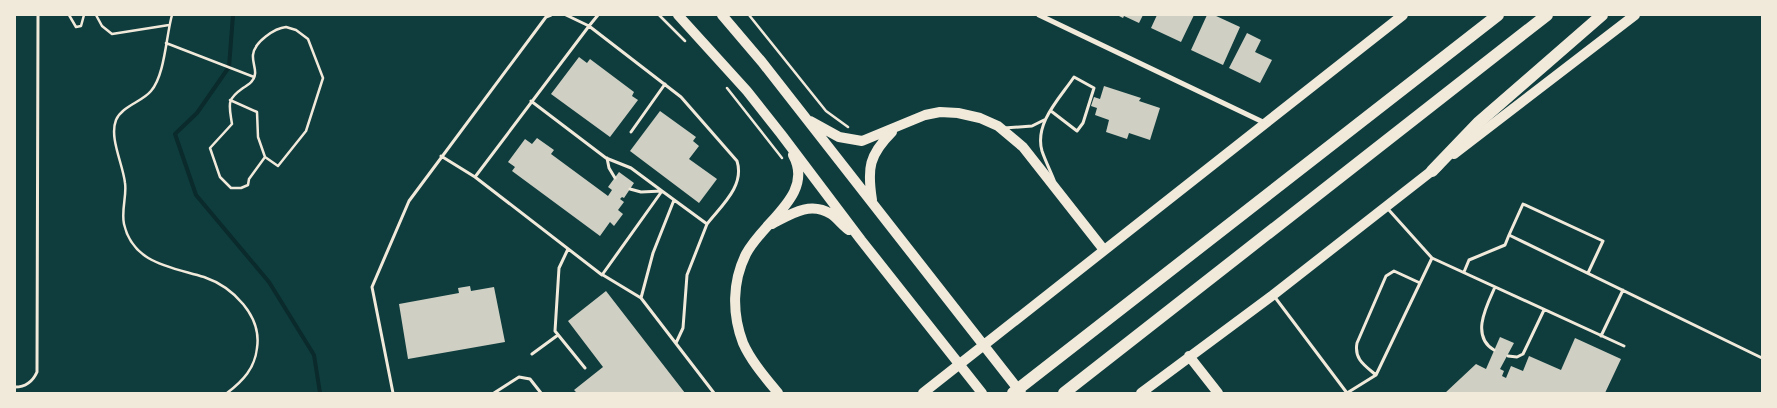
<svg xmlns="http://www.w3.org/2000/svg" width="1777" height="408" font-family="'Crimson Pro',serif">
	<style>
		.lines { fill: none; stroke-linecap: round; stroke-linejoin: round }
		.stream { stroke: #0a2a2b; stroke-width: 4 }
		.building { fill: #cfcfc3 }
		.path { stroke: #f1e9da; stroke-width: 2.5 }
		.service { stroke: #f1e9da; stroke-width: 3 }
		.minor { stroke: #f1e9da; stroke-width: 5 }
		.secondary { stroke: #f1e9da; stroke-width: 10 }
		.motorway { stroke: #f1e9da; stroke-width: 12 }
	</style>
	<rect width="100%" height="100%" fill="#0f3d3e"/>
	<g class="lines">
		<path class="stream" d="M233,15L229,67L197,113L175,134L196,195L269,282L314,355L320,393"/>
	</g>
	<path class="building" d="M1117,15H1143L1139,23L1124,16L1123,18Z
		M1157,15L1179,16L1194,15L1181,42L1151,28Z
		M1207,15H1214L1240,27L1223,65L1191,50Z
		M1247,33L1261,40L1255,52L1272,60L1260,83L1229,68Z
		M579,57L587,63L590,59L634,92L632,96L638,100L610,137L551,94Z
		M1104,86L1141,98L1139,101L1160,108L1150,140L1129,133L1127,139L1106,132L1109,120L1095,115L1097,108L1091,106L1094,97L1100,99Z
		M660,111L696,137L693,141L699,146L689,159L717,179L699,203L630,151Z
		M537,138L554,150L551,154L608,196L612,190L608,187L619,172L634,183L624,198L622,197L620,199L624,202L618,210L623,214L614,226L610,222L600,236L512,171L515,167L508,162L525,139L532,144Z
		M470,286L471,291L494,287L505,342L408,359L399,304L459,293L458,288Z
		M606,291L685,393H577L574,390L603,367L568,321Z
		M1500,337L1514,343L1500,369L1504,371L1502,376L1506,378L1511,366L1523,371L1529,356L1561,370L1575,338L1621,359L1605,393H1445L1476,364L1486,369Z"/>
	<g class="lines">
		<path class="path" d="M69,15L76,27L81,26L84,15
			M96,15L102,26L112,34L169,25
			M172,15C166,36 165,75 151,91C142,102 122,106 116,120C109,138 123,164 125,183C127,196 121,210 124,224C133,264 172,267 204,277C233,287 262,316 257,348C255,368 243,381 227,393
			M659,15L685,41
			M749,15L826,111L848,127
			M286,27L296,30L308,39L323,78L306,131L278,166L265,157L249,179L248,185L241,188H231L220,177L210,148L232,124C229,104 226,100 243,88C246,86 250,84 252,81C259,73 252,64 253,55C254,42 275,28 286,27Z
			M166,43L254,77
			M727,88L782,158
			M230,100L257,112L258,137L265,157"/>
		<path class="service" d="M566,15L589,26L598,15
			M1051,111L1077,131L1083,123L1094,88L1074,77C1060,98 1034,123 1042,151C1045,160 1050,170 1054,180
			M1004,128L1032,126L1044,120
			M631,132L665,84
			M441,156L475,177L602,275L662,191L631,168L606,158L531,101
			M607,158L609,168L615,178
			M475,177L589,26L681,97L737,161C745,186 721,206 707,224
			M630,189L641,192L662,191L707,224L687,275L683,328L676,343
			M674,200L653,253L641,298L714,393
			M1388,209L1432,258L1624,346
			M1509,235L1523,204L1603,241L1588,273
			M568,249L559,268L555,331L585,368
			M1464,272L1469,260L1505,245L1509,235L1762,358
			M603,275L641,298
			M1274,296L1347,393
			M1601,336L1623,290
			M1494,350C1470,336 1487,305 1495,287
			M532,354L558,335
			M1508,356L1517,357L1523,354L1544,310
			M1376,375C1364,365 1354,359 1357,343L1386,276L1394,271L1420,283
			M15,387C26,387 33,381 37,372L38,15
			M393,393L372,287L409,201L546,17L551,15
			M494,393L519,377L530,379L541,393
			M1347,393L1376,375L1432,258"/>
		<path class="minor" d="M1039,15L1265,123"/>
		<path class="secondary" d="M678,15L747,91L781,134L861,240L982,393
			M722,15L762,62L1021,393
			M810,121L839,137L862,141L925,115L940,112L958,113L980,118L998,126L1023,147L1104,250
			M1454,154L1635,15
			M872,200C867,168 869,155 892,132
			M772,224C791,214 810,201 831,214C838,219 843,226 849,230
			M1189,356L1218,393
			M778,393C765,377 751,361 743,343C732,314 732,282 746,254C763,221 815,195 793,155
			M923,393L1403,15
			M1141,393L1273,295L1438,166"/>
		<path class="motorway" d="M1432,171L1479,122L1602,15
			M1013,393L1498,15
			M1064,393L1547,15"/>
	</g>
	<rect width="1777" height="408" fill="none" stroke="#f1e9da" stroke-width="32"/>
</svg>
